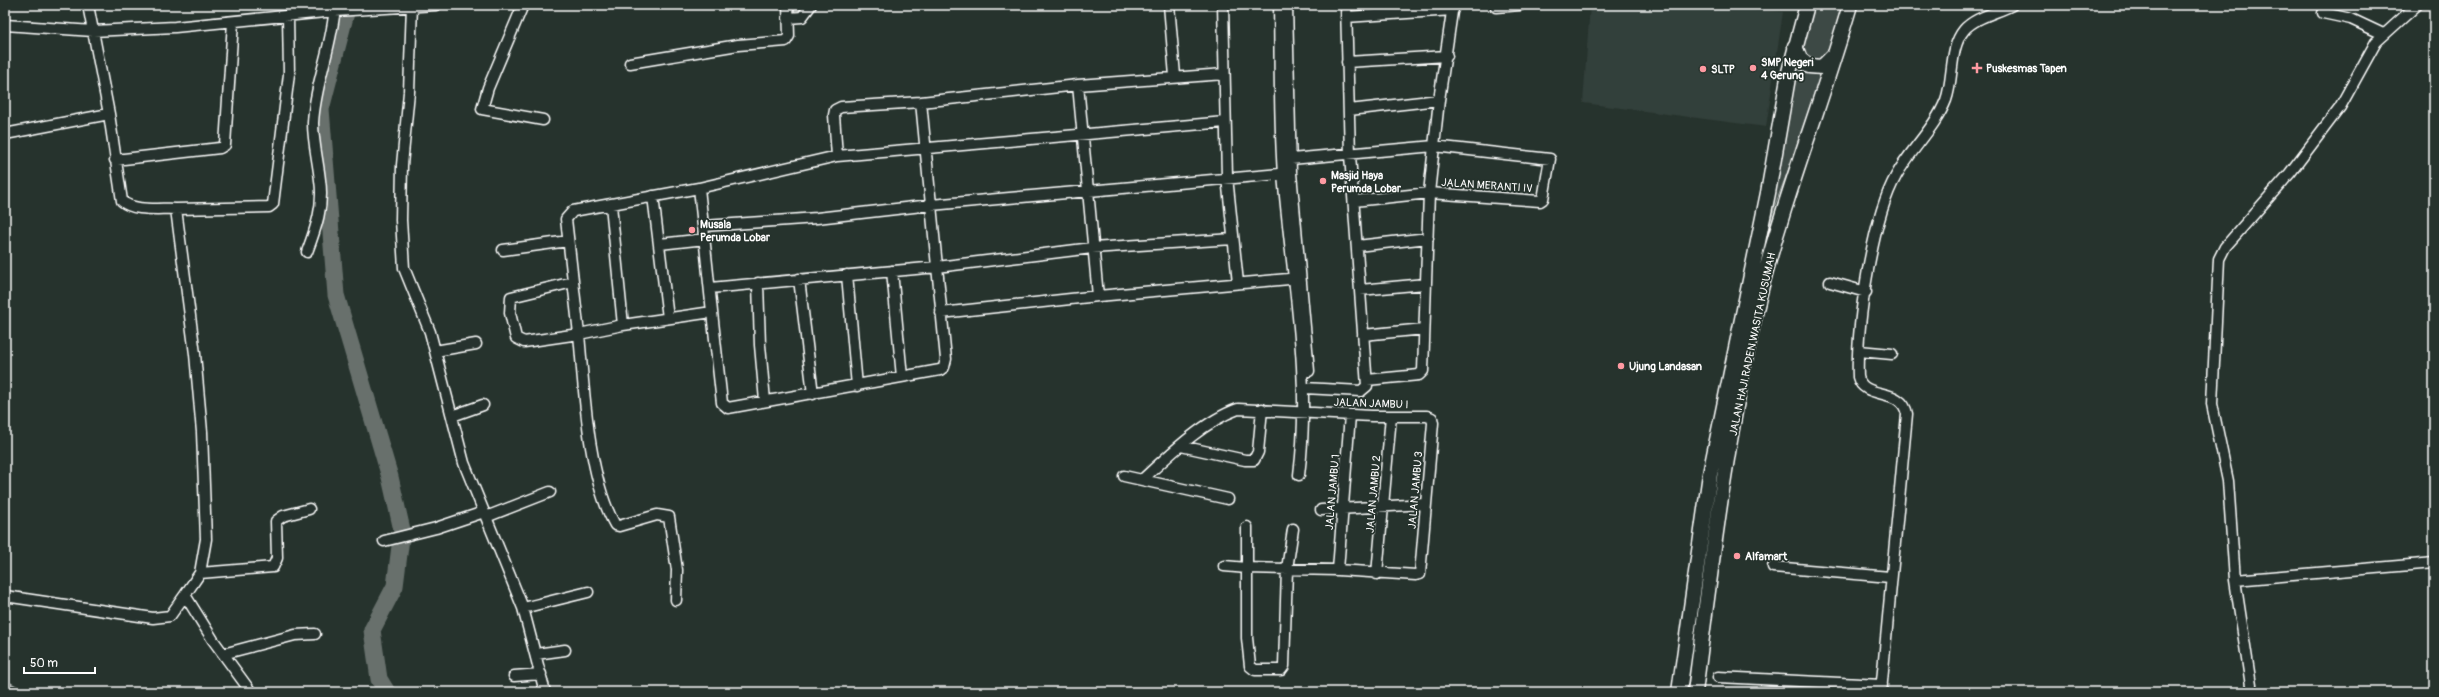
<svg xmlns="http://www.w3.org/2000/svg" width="2439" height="697" font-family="Pangolin,sans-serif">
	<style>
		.built { fill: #333f3a }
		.green { fill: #3e4944; stroke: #9ea4a2 }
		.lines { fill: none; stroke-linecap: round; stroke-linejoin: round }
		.stream { stroke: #a4a9a7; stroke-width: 3 }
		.river { stroke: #67706c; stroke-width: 17 }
		.minor-casing { stroke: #fff; stroke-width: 13 }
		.highway-casing { stroke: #fff; stroke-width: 17 }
		.minor { stroke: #26332d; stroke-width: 10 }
		.highway { stroke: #26332d; stroke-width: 14 }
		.poi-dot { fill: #ff9aa2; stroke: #26332d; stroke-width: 1.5 }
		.labels { text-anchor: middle; stroke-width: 3.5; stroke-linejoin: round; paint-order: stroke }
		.poi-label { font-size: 11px; font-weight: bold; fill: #fff; stroke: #26332d; text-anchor: start }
		.street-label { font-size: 11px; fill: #fff; stroke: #26332d }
	</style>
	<rect width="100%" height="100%" fill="#26332d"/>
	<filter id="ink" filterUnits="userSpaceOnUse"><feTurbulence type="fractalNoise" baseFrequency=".025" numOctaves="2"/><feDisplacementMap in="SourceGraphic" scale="8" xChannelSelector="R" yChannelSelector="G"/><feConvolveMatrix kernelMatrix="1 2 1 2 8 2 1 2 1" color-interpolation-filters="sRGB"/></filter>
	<g filter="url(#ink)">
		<path class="built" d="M1590,5H1686L1783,12L1766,127L1583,103Z"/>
		<path class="green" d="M1814,5H1844L1828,60L1818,65L1801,52Z
			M1793,64C1802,73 1813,77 1826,71L1775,205L1758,270L1722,466H1717Z"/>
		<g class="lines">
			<path class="stream" d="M5,681L26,692"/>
			<path class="river" d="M348,5L321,109L336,295L390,477L402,530L395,586L372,630L379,679L387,692"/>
			<defs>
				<path id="minor" d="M412,5L409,92L402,165L401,220L404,268L430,332L464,463L523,608L545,692
					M523,5L488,88L482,109L543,120
					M1169,5L1175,76
					M1223,5L1227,177L1238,283
					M1279,5C1280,61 1279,118 1283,174C1291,274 1312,375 1299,475
					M1287,5L1291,173L1309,371
					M1496,7L1520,5
					M2323,13L2351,19L2383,34
					M1346,17L1453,10
					M788,18L802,17L811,5
					M5,25L93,31L175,27L335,11L436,5
					M1347,62L1447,56
					M630,63L738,45L786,41L789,36L788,5
					M1078,85L1098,296
					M1349,110L1439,100
					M5,134L109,114
					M837,156L834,115L835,110L841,107L921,102L1078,85L1224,74
					M1291,159L1434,146L1550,159L1543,199L1540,201L1429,193L1354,201
					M115,160L220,148L225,145L233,22
					M699,188L712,312L623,325L579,334L566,219L573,211L699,188L837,156L1225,122
					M653,196L668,318
					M611,205L623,325
					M176,209L269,207L273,204L289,74L288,16
					M704,226L817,218L931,205L1291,173
					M660,244L705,239
					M1357,246L1428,238
					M503,250L568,241
					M307,252C316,228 324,206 320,180C318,161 313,142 313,123C315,82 333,45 335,5
					M892,271L902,377
					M847,275L857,386
					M799,279L813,394
					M573,282L511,297L510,313L516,338L524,342L579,334C584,389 588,478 615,525L619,526L657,515L669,517L677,570L676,600
					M1830,282L1866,292
					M758,283L760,345L765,401
					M710,288L937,267L1092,248L1233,239
					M1360,290L1425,284
					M712,312L722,403L728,408L940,370L944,367L946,359L921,102
					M941,313L1098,296L1300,278
					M1363,335L1424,329
					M435,351L476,344
					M1859,351L1892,354
					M1367,380L1419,375L1423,371L1429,193L1439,100L1453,5
					M1304,388L1361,391L1367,386L1350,155L1346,5
					M452,416L483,405
					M1181,446L1245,460H1254L1258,452L1262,409
					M1124,476L1228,499
					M1143,479C1169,455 1204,421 1238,409L1372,416H1427L1432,418L1433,423L1420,574L1416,575L1338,570L1247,568V638L1250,666L1255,670H1281L1284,666L1287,569L1293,529
					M1321,510L1425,504
					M486,517L550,492
					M384,541L436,528L484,512
					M1224,566L1247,568V527
					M1773,567L1890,577
					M1338,570L1350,415
					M200,573L273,567L277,558L276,521L283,516L309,509
					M1377,574L1391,416
					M2235,580L2434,563
					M185,595L213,640L251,692
					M5,596L153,618L170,616L185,595L200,573L206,539L202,432L195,354L176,209C160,208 134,212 122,201L109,114L88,5
					M523,608L588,592
					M223,654L295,635L315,634
					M536,654L565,650
					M514,676L541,674
					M1718,677L1882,685
					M1881,692L1907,414C1902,386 1864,401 1858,377C1856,328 1872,218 1896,176C1910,150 1935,128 1946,100C1954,78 1949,48 1964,30C1975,17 1997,13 2012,5
					M2252,692L2235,580L2228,481L2212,404L2219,259L2225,247L2290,173L2340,107L2376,42L2417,5"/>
				<path id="highway" d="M1795,46L1800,59L1809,66L1822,67L1834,55
					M1679,692L1710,474L1768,193L1789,72L1807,5
					M1695,692C1712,559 1728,423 1760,293C1785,195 1822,102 1850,5"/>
			</defs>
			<use href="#minor" class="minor-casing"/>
			<use href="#highway" class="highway-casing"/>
			<use href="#minor" class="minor"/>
			<use href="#highway" class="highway"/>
		</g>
	</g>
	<g class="poi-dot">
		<circle cx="1753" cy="68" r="4"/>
		<path d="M1975 62h4v4h4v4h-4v4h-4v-4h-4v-4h4z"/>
		<circle cx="1703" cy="69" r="4"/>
		<circle cx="1323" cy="181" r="4"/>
		<circle cx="692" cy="230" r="4"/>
		<circle cx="1621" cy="366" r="4"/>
		<circle cx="1737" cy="556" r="4"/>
	</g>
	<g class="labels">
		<g class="poi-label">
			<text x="1761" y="66">SMP Negeri<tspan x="1761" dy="13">4 Gerung</tspan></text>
			<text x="1986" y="72">Puskesmas Tapen</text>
			<text x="1711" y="73">SLTP</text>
			<text x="1331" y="179">Masjid Haya<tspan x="1331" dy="13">Perumda Lobar</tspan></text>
			<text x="700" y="228">Musala<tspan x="700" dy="13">Perumda Lobar</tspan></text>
			<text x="1629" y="370">Ujung Landasan</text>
			<text x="1745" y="560">Alfamart</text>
		</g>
		<g class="street-label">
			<text transform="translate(1487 185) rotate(4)" y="4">JALAN MERANTI IV</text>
			<text transform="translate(1752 344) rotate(-78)" y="4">JALAN HAJI RADEN WASITA KUSUMAH</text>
			<text transform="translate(1371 403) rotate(2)" y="4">JALAN JAMBU I</text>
			<text transform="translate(1415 490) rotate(-85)" y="4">JALAN JAMBU 3</text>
			<text transform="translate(1332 492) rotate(-85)" y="4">JALAN JAMBU 1</text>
			<text transform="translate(1373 494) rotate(-85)" y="4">JALAN JAMBU 2</text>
		</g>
	</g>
	<rect width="2439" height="697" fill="none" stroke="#26332d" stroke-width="20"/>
	<rect x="10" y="10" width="2419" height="677" fill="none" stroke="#fff" stroke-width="1.5" filter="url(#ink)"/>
	<path d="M24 667v6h71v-6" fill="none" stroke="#ffffff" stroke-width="2"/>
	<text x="30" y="667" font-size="12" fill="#ffffff" stroke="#26332d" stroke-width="3" paint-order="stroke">50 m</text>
</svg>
